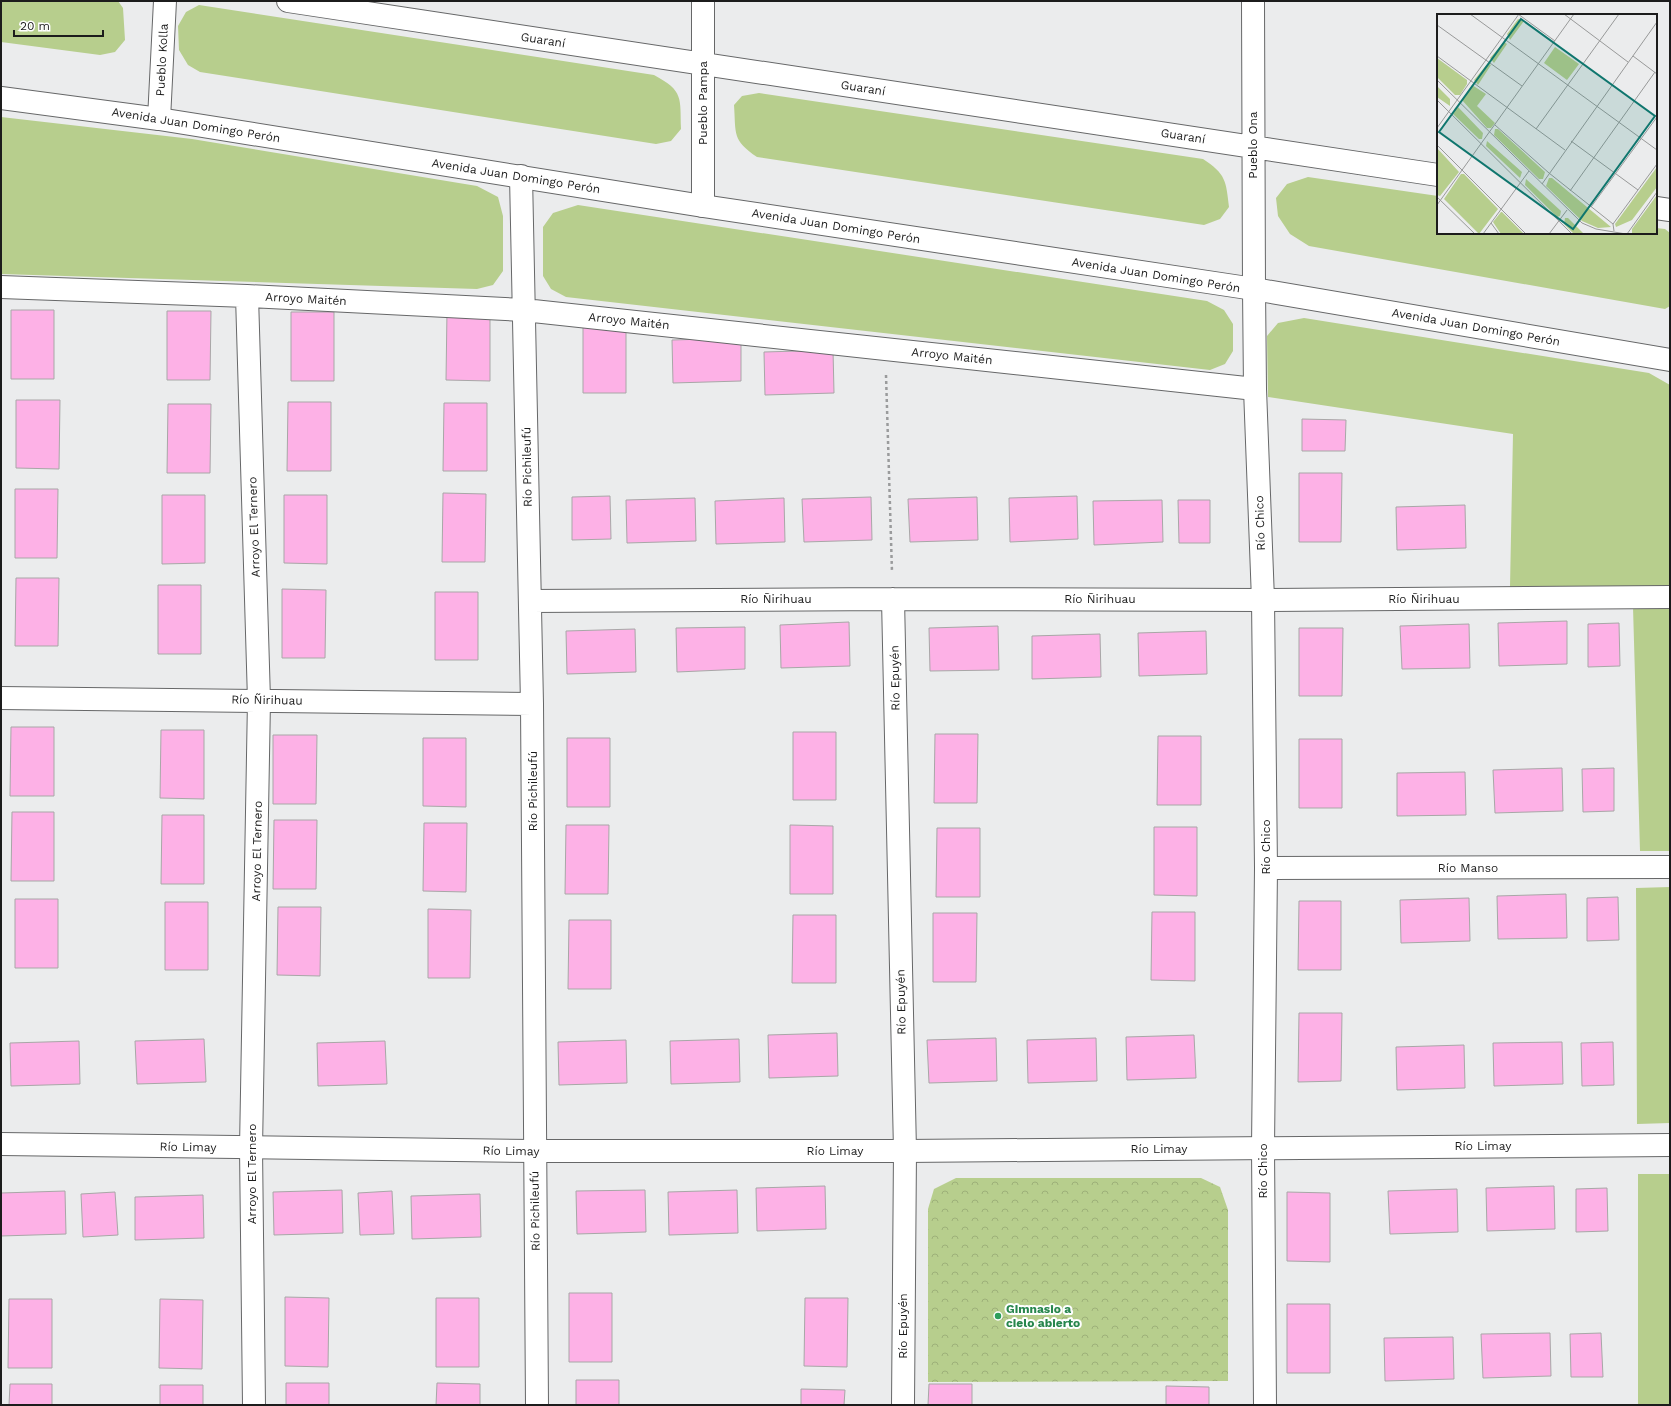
<svg xmlns="http://www.w3.org/2000/svg" width="1671" height="1406" font-family="'Work Sans',sans-serif">
	<style>
		.green { fill: #b7ce8d }
		.park { fill: url(#park-crowns) }
		.building { fill: #fdb1e6; stroke: #a8a7a7 }
		.lines { fill: none; stroke-linecap: round; stroke-linejoin: round }
		.minor-casing { stroke: #666768; stroke-width: 24 }
		.tertiary-casing { stroke: #666768; stroke-width: 24 }
		.path { stroke: #9a9b9c; stroke-width: 2.5; stroke-dasharray: 3 3; stroke-linecap: butt }
		.minor { stroke: #fff; stroke-width: 22 }
		.tertiary { stroke: #fff; stroke-width: 22 }
		.leisure-dot { fill: #2e9e5b; stroke: #fff; stroke-width: 1.5 }
		.labels { text-anchor: middle; stroke-width: 4; stroke-linejoin: round; paint-order: stroke }
		.street-label { font-size: 12px; fill: #1c1c1c; stroke: #fff }
		.leisure-label { font-size: 12px; font-weight: bold; fill: #27864d; stroke: #fff; text-anchor: start }
		.inset-road { fill: none; stroke: #989999; stroke-width: 1 }
		.view { fill: #0f766e; fill-opacity: 0.15; stroke: #0f766e; stroke-width: 2 }
		.inset-edge { fill: none; stroke: #1c1c1c; stroke-width: 2 }
	</style>
	<defs>
		<pattern id="park-crowns" width="20" height="18" patternUnits="userSpaceOnUse"><rect width="20" height="18" fill="#b7ce8d"/><path d="M2 6a3 3 0 1 1 6 0M12 15a3 3 0 1 1 6 0" fill="none" stroke="#9db079"/></pattern>
	</defs>
	<rect width="100%" height="100%" fill="#ebeced"/>
	<path class="green" d="M1,1H118L123,8L125,40L115,52L100,55L1,42Z
		M199,5L654,75C684,91 680,98 681,129L671,141L656,144L200,72L188,65L179,50L178,26L186,12Z
		M759,93L1203,159C1226,174 1226,181 1229,207L1220,219L1204,225L757,157C732,140 736,134 734,105L742,96Z
		M1,117L192,139L477,186L498,197L503,216V271L493,285L477,289L1,274Z
		M1308,177L1438,196V233H1656V228L1665,229L1670,233V306L1665,309L1309,246L1290,234L1278,216L1276,198L1287,184Z
		M578,205L1207,301L1224,310L1233,324V351L1225,364L1210,370L566,297L551,289L543,276V227L553,213Z
		M1304,318L1649,373L1670,385V587H1510L1513,434L1268,397L1267,336L1278,323Z
		M1670,606V851H1640L1633,607Z
		M1670,887V1123L1637,1124L1636,888Z
		M1638,1174H1670V1405H1638Z"/>
	<path class="park" d="M956,1178H1201L1220,1187L1228,1210V1381L928,1382V1209L934,1189Z"/>
	<path class="building" d="M11,310H54V379H11Z
		M167,311H211L210,380H167Z
		M447,311L490,312V381L446,380Z
		M291,312H334V381H291Z
		M583,324H626V393H583Z
		M741,338V381L673,383L672,340Z
		M833,350L834,393L765,395L764,352Z
		M16,400H60L59,469L16,468Z
		M288,402H331V471H287Z
		M444,403H487V471H443Z
		M168,404H211L210,473H167Z
		M1302,419L1346,420L1345,451H1302Z
		M1299,473H1342L1341,542H1299Z
		M15,489H58L57,558H15Z
		M443,493L486,494L485,562H442Z
		M162,495H205V563L162,564Z
		M284,495H327V564L284,563Z
		M610,496L611,539L572,540V497Z
		M1077,496L1078,539L1010,542L1009,498Z
		M871,497L872,540L804,542L802,499Z
		M977,497L978,540L910,542L908,499Z
		M695,498L696,541L627,543L626,500Z
		M784,498L785,542L716,544L715,501Z
		M1162,500L1163,542L1094,545L1093,501Z
		M1178,500H1210V543H1179Z
		M1465,505L1466,548L1397,550L1396,507Z
		M16,578H59L58,646H15Z
		M158,585H201V654H158Z
		M282,589L326,590L325,658H282Z
		M435,592H478V660H435Z
		M1567,621V664L1499,666L1498,623Z
		M849,622L850,666L781,668L780,625Z
		M1619,623L1620,666L1588,667V624Z
		M1469,624L1470,668L1402,669L1400,626Z
		M998,626L999,670L930,671L929,628Z
		M745,627V669L677,672L676,628Z
		M1299,628H1343L1342,696H1299Z
		M635,629L636,672L567,674L566,631Z
		M1206,631L1207,674L1139,676L1138,633Z
		M1100,634L1101,677L1032,679V636Z
		M11,727H54V796H10Z
		M161,730H204V799L160,798Z
		M793,732H836V800H793Z
		M935,734H978L977,803H934Z
		M273,735H317L316,804H273Z
		M1158,736H1201V805H1157Z
		M423,738H466V807L423,806Z
		M567,738H610V807H567Z
		M1299,739H1342V808H1299Z
		M1562,768L1563,811L1495,813L1493,770Z
		M1614,768V811L1583,812L1582,769Z
		M1465,772L1466,815L1397,816V773Z
		M12,812H54V881H11Z
		M162,815H204V884H161Z
		M274,820H317L316,889H273Z
		M424,823H467L466,892L423,891Z
		M566,825H609L608,894H565Z
		M790,825L833,826V894H790Z
		M1154,827H1197V896L1154,895Z
		M937,828H980V897H936Z
		M1566,894L1567,938L1498,939L1497,896Z
		M1618,897L1619,940L1587,941V898Z
		M1469,898L1470,941L1401,943L1400,900Z
		M15,899H58V968H15Z
		M1299,901H1341V970H1298Z
		M165,902H208V970H165Z
		M278,907H321L320,976L277,975Z
		M428,909L471,910L470,978H428Z
		M1152,912H1195V981L1151,980Z
		M933,913H977L976,982H933Z
		M793,915H836V983H792Z
		M569,920H611V989H568Z
		M1299,1013H1342L1341,1081L1298,1082Z
		M837,1033L838,1076L769,1078L768,1035Z
		M1194,1035L1196,1078L1127,1080L1126,1037Z
		M996,1038L997,1081L929,1083L927,1040Z
		M1096,1038L1097,1081L1028,1083L1027,1040Z
		M204,1039L206,1082L137,1084L135,1041Z
		M739,1039L740,1082L671,1084L670,1041Z
		M626,1040L627,1083L559,1085L558,1042Z
		M79,1041L80,1084L11,1086L10,1043Z
		M385,1041L387,1084L318,1086L317,1043Z
		M1562,1042L1563,1084L1494,1086L1493,1043Z
		M1613,1042L1614,1085L1582,1086L1581,1043Z
		M1464,1045L1465,1088L1397,1090L1396,1047Z
		M825,1186L826,1229L757,1231L756,1188Z
		M1554,1186L1555,1229L1487,1231L1486,1188Z
		M1607,1188L1608,1231L1576,1232V1189Z
		M1457,1189L1458,1232L1390,1234L1388,1191Z
		M342,1190L343,1233L274,1235L273,1192Z
		M645,1190L646,1232L577,1234L576,1191Z
		M737,1190L738,1233L669,1235L668,1192Z
		M65,1191L66,1234L1,1236V1193Z
		M392,1191L394,1234L360,1235L358,1193Z
		M115,1192L118,1235L83,1237L81,1194Z
		M1287,1192L1330,1193V1262L1287,1261Z
		M480,1194L481,1237L412,1239L411,1196Z
		M203,1195L204,1238L135,1240V1197Z
		M569,1293H612V1362H569Z
		M285,1297L329,1298L328,1367L285,1366Z
		M436,1298H479V1367H436Z
		M805,1298H848L847,1367L804,1366Z
		M9,1299H52V1368H8Z
		M160,1299L203,1300L202,1369L159,1368Z
		M1287,1304H1330V1373H1287Z
		M1550,1333L1551,1376L1483,1378L1481,1334Z
		M1601,1333L1603,1377H1571L1570,1334Z
		M1453,1337L1454,1379L1385,1381L1384,1338Z
		M576,1380H619V1405H576Z
		M286,1383H329V1405H286Z
		M437,1383L480,1384V1405H436Z
		M10,1384H52V1405H9Z
		M929,1384H972V1405H928Z
		M160,1385H203V1405H160Z
		M1166,1386L1209,1387V1405H1166Z
		M801,1389L845,1390L844,1405H801Z"/>
	<g class="lines">
		<defs>
			<path id="minor" d="M288,1L1438,175
				M1253,1L1254,289L1255,389L1263,600L1266,868L1263,1148L1265,1405
				M159,119L165,1
				M521,176L532,704L537,1405
				M703,206V1
				M1656,208L1670,210
				M1,287L247,296L524,310L1255,389
				M247,296L259,700L251,1148L254,1405
				M893,599L905,1151L903,1405
				M530,601L893,599L1263,600L1670,597
				M1,698L532,704
				M1266,868L1670,867"/>
			<path id="tertiary" d="M1,98L159,119L703,206L1254,289L1670,360
				M1,1144L534,1151H905L1670,1145"/>
		</defs>
		<use href="#minor" class="minor-casing"/>
		<use href="#tertiary" class="tertiary-casing"/>
		<path class="path" d="M886,375L892,572"/>
		<use href="#minor" class="minor"/>
		<use href="#tertiary" class="tertiary"/>
	</g>
	<circle class="leisure-dot" cx="998" cy="1316" r="4"/>
	<g class="labels">
		<g class="street-label">
			<text transform="translate(543 40) rotate(9)" y="4">Guaraní</text>
			<text transform="translate(162 60) rotate(-87)" y="4">Pueblo Kolla</text>
			<text transform="translate(863 88) rotate(9)" y="4">Guaraní</text>
			<text transform="translate(703 103) rotate(-90)" y="4">Pueblo Pampa</text>
			<text transform="translate(196 125) rotate(9)" y="4">Avenida Juan Domingo Perón</text>
			<text transform="translate(1183 136) rotate(9)" y="4">Guaraní</text>
			<text transform="translate(1253 145) rotate(-90)" y="4">Pueblo Ona</text>
			<text transform="translate(516 176) rotate(9)" y="4">Avenida Juan Domingo Perón</text>
			<text transform="translate(836 226) rotate(9)" y="4">Avenida Juan Domingo Perón</text>
			<text transform="translate(1156 275) rotate(9)" y="4">Avenida Juan Domingo Perón</text>
			<text transform="translate(306 299) rotate(3)" y="4">Arroyo Maitén</text>
			<text transform="translate(629 321) rotate(6)" y="4">Arroyo Maitén</text>
			<text transform="translate(1476 327) rotate(10)" y="4">Avenida Juan Domingo Perón</text>
			<text transform="translate(952 356) rotate(6)" y="4">Arroyo Maitén</text>
			<text transform="translate(527 467) rotate(-91)" y="4">Río Pichileufú</text>
			<text transform="translate(1260 523) rotate(-92)" y="4">Río Chico</text>
			<text transform="translate(254 527) rotate(-92)" y="4">Arroyo El Ternero</text>
			<text x="776" y="603">Río Ñirihuau</text>
			<text x="1100" y="603">Río Ñirihuau</text>
			<text x="1424" y="603">Río Ñirihuau</text>
			<text transform="translate(895 678) rotate(-91)" y="4">Río Epuyén</text>
			<text transform="translate(267 700) rotate(1)" y="4">Río Ñirihuau</text>
			<text transform="translate(533 791) rotate(-90)" y="4">Río Pichileufú</text>
			<text transform="translate(1266 847) rotate(-90)" y="4">Río Chico</text>
			<text transform="translate(257 851) rotate(-89)" y="4">Arroyo El Ternero</text>
			<text x="1468" y="872">Río Manso</text>
			<text transform="translate(901 1002) rotate(-91)" y="4">Río Epuyén</text>
			<text x="1483" y="1150">Río Limay</text>
			<text transform="translate(188 1147) rotate(1)" y="4">Río Limay</text>
			<text x="1159" y="1153">Río Limay</text>
			<text transform="translate(511 1151) rotate(1)" y="4">Río Limay</text>
			<text x="835" y="1155">Río Limay</text>
			<text transform="translate(1263 1171) rotate(-90)" y="4">Río Chico</text>
			<text transform="translate(252 1174) rotate(-90)" y="4">Arroyo El Ternero</text>
			<text transform="translate(535 1211) rotate(-91)" y="4">Río Pichileufú</text>
			<text transform="translate(903 1326) rotate(-90)" y="4">Río Epuyén</text>
		</g>
		<g class="leisure-label">
			<text x="1006" y="1313">Gimnasio a<tspan x="1006" dy="14">cielo abierto</tspan></text>
		</g>
	</g>
	<g transform="translate(1437 14)">
		<rect width="220" height="220" fill="#ebeced"/>
		<path d="M81,5L87,7L73,26L70,20ZM67,28L70,30L57,49L53,44ZM0,44L30,66V70L23,81H18L0,63ZM51,49L54,51L41,71L37,66ZM35,71L49,80L40,92L58,109L54,114H50L25,86ZM0,72L13,85V92L0,83ZM21,93L46,119L45,125H42L16,100L18,94ZM58,115H61L108,158L106,165H102L57,121ZM50,127L85,158L83,164L49,132ZM0,134L22,158L3,182L0,181ZM220,153V173L195,206L179,213L178,210ZM24,160H27L61,195L42,220L7,185ZM112,164H115L174,213L161,214L145,207L109,172ZM89,165L124,197L123,202L120,203L88,171ZM220,181V220L195,219V215ZM64,198H65L87,220H64L56,208ZM128,204H131L147,220H137L127,210Z" fill="#b7ce8d"/>
		<path d="M118,33L142,50L130,66L107,49Z" fill="#b7ce8d"/>
		<path class="inset-road" d="M33,0L220,136M81,0L118,27M127,0L191,48M0,11L85,72M0,42L128,136M196,42L220,60M0,66L145,209L159,215L189,220M0,86L135,220M58,111L112,159L176,210M0,114L82,0M99,115L182,0M134,127L201,176M0,131L89,220M105,170L220,8M133,177L218,58M0,183L38,220M0,191L137,0M154,193L220,103M54,209L62,220M177,217L176,210L220,150M46,220L92,157M112,220L130,196M190,220L220,178"/>
		<path class="view" d="M84,5L218,102L136,215L2,118Z"/>
		<rect width="220" height="220" class="inset-edge"/>
	</g>
	<rect width="1671" height="1406" fill="none" stroke="#1c1c1c" stroke-width="4"/>
	<path d="M14 30v6h89v-6" fill="none" stroke="#1c1c1c" stroke-width="2"/>
	<text x="20" y="30" font-size="12" fill="#1c1c1c" stroke="#ffffff" stroke-width="3" paint-order="stroke">20 m</text>
</svg>
